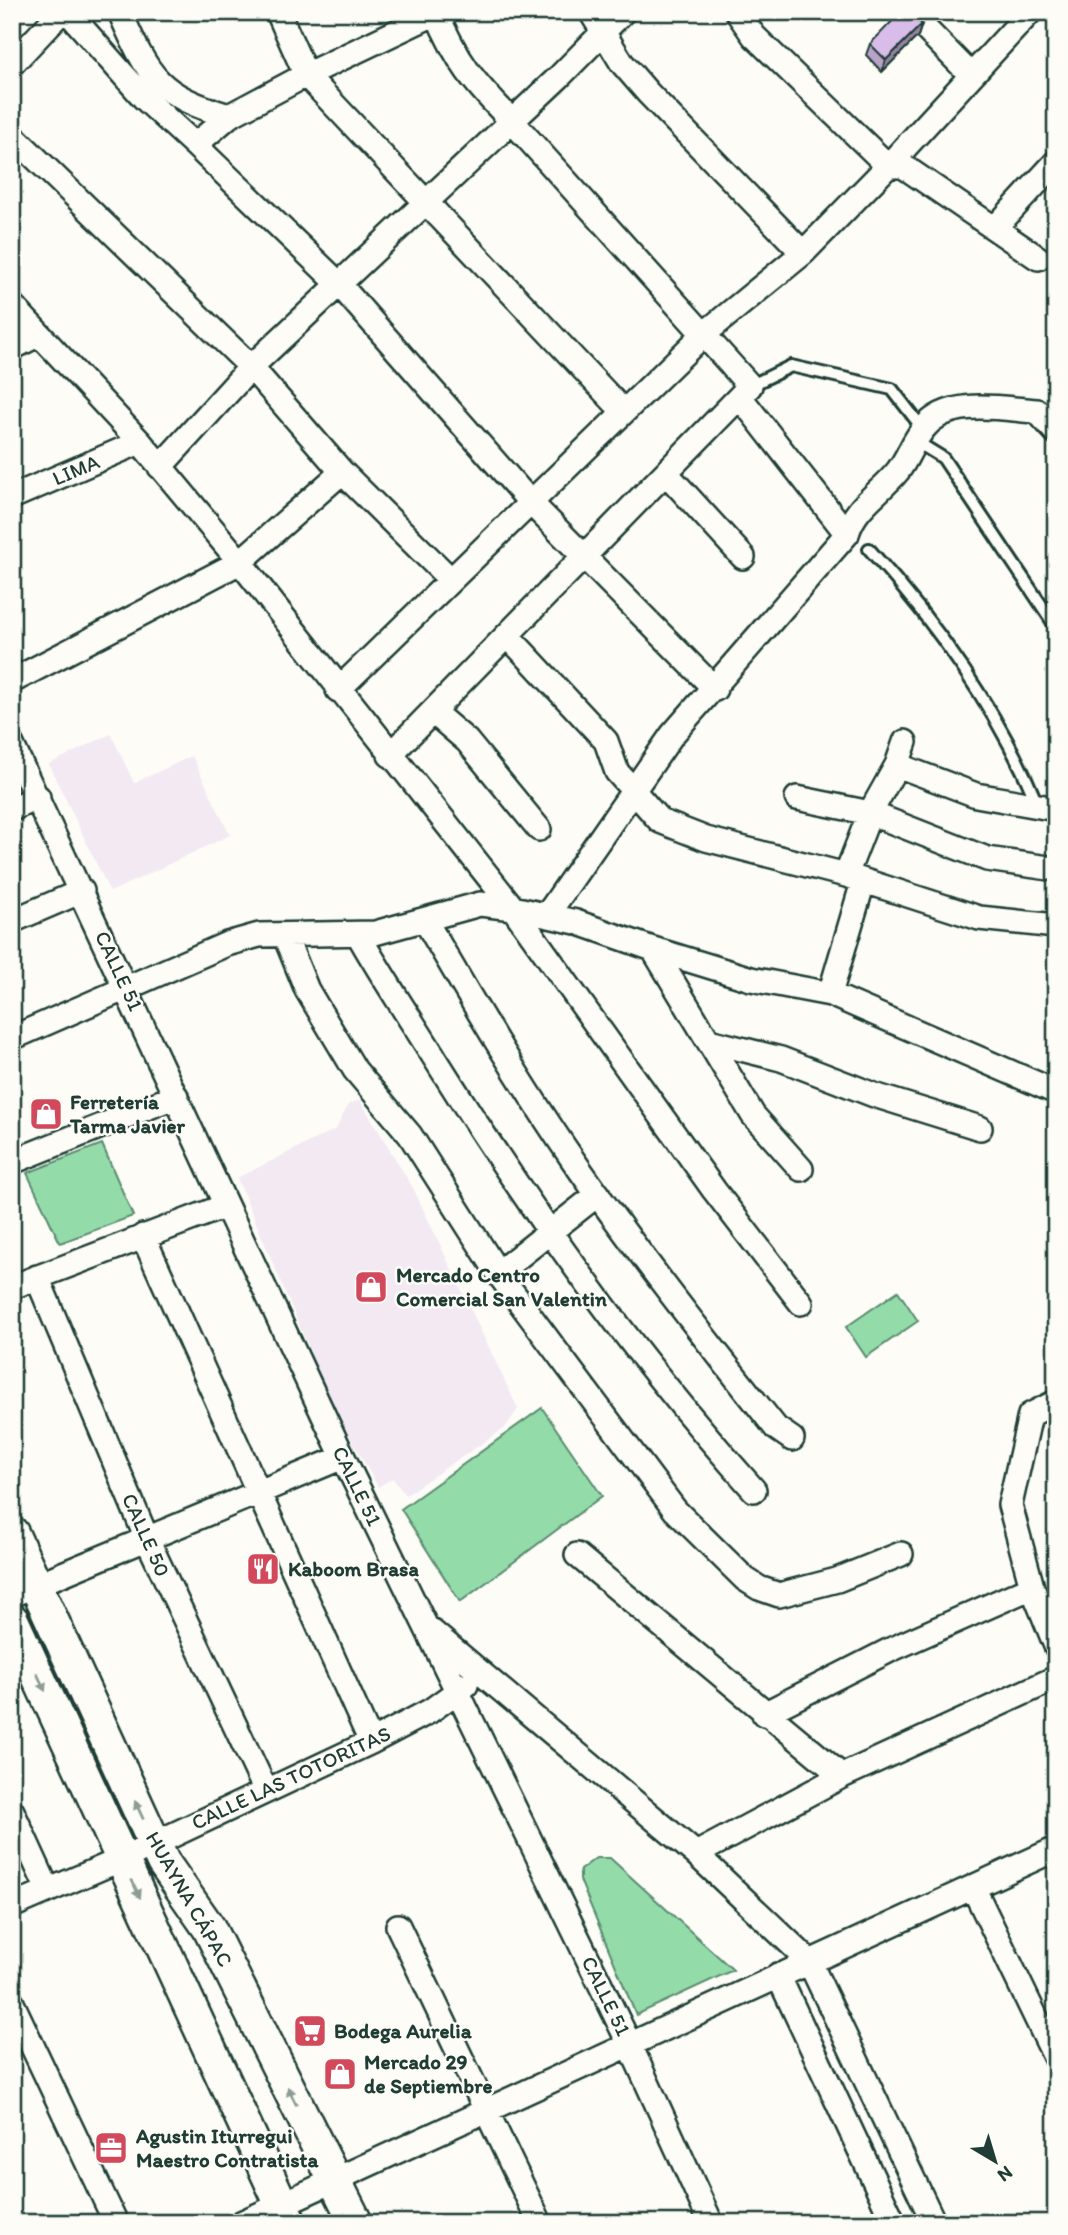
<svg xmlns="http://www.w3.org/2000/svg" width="1068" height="2235" font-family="Itim,sans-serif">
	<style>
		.built { fill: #f2e9f3 }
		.green { fill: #94dbaa; stroke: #5a8c6f; stroke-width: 2 }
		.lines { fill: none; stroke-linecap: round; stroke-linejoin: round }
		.lane-casing { stroke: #1f3d34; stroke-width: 16 }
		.street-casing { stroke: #1f3d34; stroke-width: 28 }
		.secondary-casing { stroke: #1f3d34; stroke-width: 37 }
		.lane { stroke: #fdfcf7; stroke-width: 10 }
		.street { stroke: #fdfcf7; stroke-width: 23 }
		.secondary { stroke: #fdfcf7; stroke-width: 32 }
		.wall { fill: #baa2c9; stroke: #1f3d34; stroke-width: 2 }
		.shaded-wall { fill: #9784a4; stroke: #1f3d34; stroke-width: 2 }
		.building { fill: #d8bcea; stroke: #1f3d34; stroke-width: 2 }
		.oneway { fill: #8e9c96 }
		.labels { text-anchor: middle; stroke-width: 5; stroke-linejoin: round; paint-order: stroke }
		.street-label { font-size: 21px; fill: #1f3d34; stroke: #fdfcf7 }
		.poi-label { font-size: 21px; font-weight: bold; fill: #1f3d34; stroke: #fdfcf7; text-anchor: start }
	</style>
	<rect width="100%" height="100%" fill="#fdfcf7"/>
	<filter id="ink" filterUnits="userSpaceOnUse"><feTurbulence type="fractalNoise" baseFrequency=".0143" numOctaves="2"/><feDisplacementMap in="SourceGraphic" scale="14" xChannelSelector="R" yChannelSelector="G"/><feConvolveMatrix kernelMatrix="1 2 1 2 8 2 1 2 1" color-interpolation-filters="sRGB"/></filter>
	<g filter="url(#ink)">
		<path class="built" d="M111,734L134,783L192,756L230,835L110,892L49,764Z
			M360,1100L414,1190L518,1409L505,1428L405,1495L393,1478L378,1487L313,1371L311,1353L237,1178L336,1129L349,1104Z"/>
		<path class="green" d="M102,1144L133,1216L60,1243L27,1173Z
			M898,1291L918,1321L866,1357L846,1327Z
			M542,1408L602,1496L460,1602L401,1509Z
			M596,1858H610L733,1970L636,2015L580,1880V1870Z"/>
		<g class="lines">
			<defs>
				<path id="lane" d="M750,386L791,366L892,389L923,429
					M917,442L943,458L1056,627
					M869,549C936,623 1000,713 1038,806"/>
				<path id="street" d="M68,12L144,98L195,145
					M120,12C149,79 159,95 229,116L195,145L339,284L531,503L715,689
					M278,12L306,75L623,411
					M591,12L622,63L648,93L803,253
					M737,12L754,36L888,166H903L1038,258
					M909,12L970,74
					M12,64L61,12
					M229,116L306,75L438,12
					M12,135L251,367L342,472L451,580
					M995,228L1056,162
					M12,305L140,442L240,562L513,908L714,1190L801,1303
					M12,348L39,334
					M740,397L847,534
					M160,467L251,367L559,77L623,12
					M666,473L743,557
					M12,497L140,442
					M507,635L606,741L617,772L660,821L706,839L846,875L979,918L1056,926
					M12,681L240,562L342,472
					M338,690L704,334L803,253L888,166L1030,12
					M433,712L467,741L539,829
					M12,745L343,1457L629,2043L711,2223
					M390,755L750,386L512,121C474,83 457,62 436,12
					M897,765L976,795L1056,809
					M797,798L870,813L987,859L1056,869
					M12,809L38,797
					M846,875L870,813L897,765L905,742
					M547,915L672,735L847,534C855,506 879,494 897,472C908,459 913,440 925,427C951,397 1001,409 1037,411L1056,432
					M425,920C472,1001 520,1083 573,1160C637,1252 706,1340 776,1428L792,1439
					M12,921L82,891
					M358,934C382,977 410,1018 436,1060C531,1212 634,1356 754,1490
					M285,936L307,990L355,1070L410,1135L498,1273L675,1510L745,1579L759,1588L779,1595L837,1580L901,1554
					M653,949L751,979L830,994L1056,1092
					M830,994L863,882
					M12,1038L227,944L259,935L375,933L480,904L513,908L576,922L653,949L753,1115L801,1169
					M709,1041L781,1059L874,1095L980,1128
					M12,1162L176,1096
					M143,1236L371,1742
					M498,1273L598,1194
					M37,1277L147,1539L265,1789
					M12,1287L225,1206
					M1056,1402L1030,1415L1010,1505L1032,1587L1056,1646
					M577,1555L842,1776
					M12,1595L343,1457
					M429,1629L696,1854L809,1961L934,2223
					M764,1714L890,1650L1032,1587
					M12,1811L48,1890
					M696,1854L842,1776L1056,1678
					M974,1889L1056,2059
					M12,1906L122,1859L371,1742L430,1711L466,1685
					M398,1926L540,2223
					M778,1975L894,2223
					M12,2003L116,2223
					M241,2223L1056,1849"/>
				<path id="secondary" d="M12,1533L163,1862L209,1928L356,2223
					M12,1620L290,2223"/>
			</defs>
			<use href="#lane" class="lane-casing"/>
			<use href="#street" class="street-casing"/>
			<use href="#secondary" class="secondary-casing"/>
			<use href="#lane" class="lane"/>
			<use href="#street" class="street"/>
			<use href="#secondary" class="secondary"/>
		</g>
		<path class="wall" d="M922,24L918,36L882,72L866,55L870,44Z"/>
		<path class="shaded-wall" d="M922,24L918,36L882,72L886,60Z"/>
		<path class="building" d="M901,12H909L922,24L886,60L870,44Z"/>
		<defs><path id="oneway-solid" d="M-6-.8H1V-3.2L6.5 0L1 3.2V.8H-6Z" transform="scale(1.75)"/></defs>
		<g class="oneway">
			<use href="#oneway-solid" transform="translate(41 1682) rotate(65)"/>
			<use href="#oneway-solid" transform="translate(139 1810) rotate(-115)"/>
			<use href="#oneway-solid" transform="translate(136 1889) rotate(65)"/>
			<use href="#oneway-solid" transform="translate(292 2096) rotate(-116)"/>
		</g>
	</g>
	<defs>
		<symbol id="shop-square" viewBox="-11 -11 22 22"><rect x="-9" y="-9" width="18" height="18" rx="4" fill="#d1495b" stroke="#fdfcf7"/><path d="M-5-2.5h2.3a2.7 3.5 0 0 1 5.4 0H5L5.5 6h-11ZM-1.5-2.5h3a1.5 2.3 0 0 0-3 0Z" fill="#fff"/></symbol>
		<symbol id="restaurant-square" viewBox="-11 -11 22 22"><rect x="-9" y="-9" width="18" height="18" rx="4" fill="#d1495b" stroke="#fdfcf7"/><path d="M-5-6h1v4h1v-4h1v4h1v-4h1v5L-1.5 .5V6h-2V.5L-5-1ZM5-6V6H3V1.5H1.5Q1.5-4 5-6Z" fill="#fff"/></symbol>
		<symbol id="supermarket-square" viewBox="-11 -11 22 22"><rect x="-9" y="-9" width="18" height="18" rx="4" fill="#d1495b" stroke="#fdfcf7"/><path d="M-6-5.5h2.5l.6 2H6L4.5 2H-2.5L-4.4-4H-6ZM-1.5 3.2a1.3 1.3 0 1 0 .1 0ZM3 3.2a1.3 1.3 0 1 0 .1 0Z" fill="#fff"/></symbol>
		<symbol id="office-square" viewBox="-11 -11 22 22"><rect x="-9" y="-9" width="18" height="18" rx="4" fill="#d1495b" stroke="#fdfcf7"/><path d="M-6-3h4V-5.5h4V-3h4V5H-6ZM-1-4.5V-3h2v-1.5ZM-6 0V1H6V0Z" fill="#fff"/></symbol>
	</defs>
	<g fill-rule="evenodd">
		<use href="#shop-square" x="27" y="1095" width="38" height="38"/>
		<use href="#shop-square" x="352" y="1268" width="38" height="38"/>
		<use href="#restaurant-square" x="244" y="1550" width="38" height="38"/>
		<use href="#supermarket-square" x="291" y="2012" width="38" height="38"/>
		<use href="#shop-square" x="321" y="2055" width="38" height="38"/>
		<use href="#office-square" x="92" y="2129" width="38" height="38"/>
	</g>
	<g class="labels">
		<g class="street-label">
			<text transform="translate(76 470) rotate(-23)" y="7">LIMA</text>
			<text transform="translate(119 971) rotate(65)" y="7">CALLE 51</text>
			<text transform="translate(357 1486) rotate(64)" y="7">CALLE 51</text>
			<text transform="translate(146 1535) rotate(66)" y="7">CALLE 50</text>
			<text transform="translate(291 1778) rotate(-25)" y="7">CALLE LAS TOTORITAS</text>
			<text transform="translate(189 1899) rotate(60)" y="7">HUAYNA CÁPAC</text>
			<text transform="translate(606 1996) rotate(64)" y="7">CALLE 51</text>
		</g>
		<g class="poi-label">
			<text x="70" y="1109">Ferretería<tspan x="70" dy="24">Tarma Javier</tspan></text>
			<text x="396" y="1282">Mercado Centro<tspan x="396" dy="24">Comercial San Valentin</tspan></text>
			<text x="288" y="1576">Kaboom Brasa</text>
			<text x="334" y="2038">Bodega Aurelia</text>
			<text x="364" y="2069">Mercado 29<tspan x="364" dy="24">de Septiembre</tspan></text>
			<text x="136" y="2143">Agustin Iturregui<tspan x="136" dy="24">Maestro Contratista</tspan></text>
		</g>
	</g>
	<rect width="1068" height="2235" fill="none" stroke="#fdfcf7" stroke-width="42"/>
	<rect x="21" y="21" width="1026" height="2193" fill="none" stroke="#1f3d34" stroke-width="2.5" filter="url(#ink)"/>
	<g transform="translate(995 2161) rotate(142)" stroke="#fdfcf7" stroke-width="5" paint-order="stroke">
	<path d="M0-5L12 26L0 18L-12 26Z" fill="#1f3d34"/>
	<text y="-10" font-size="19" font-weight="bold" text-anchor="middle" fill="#1f3d34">N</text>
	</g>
</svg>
